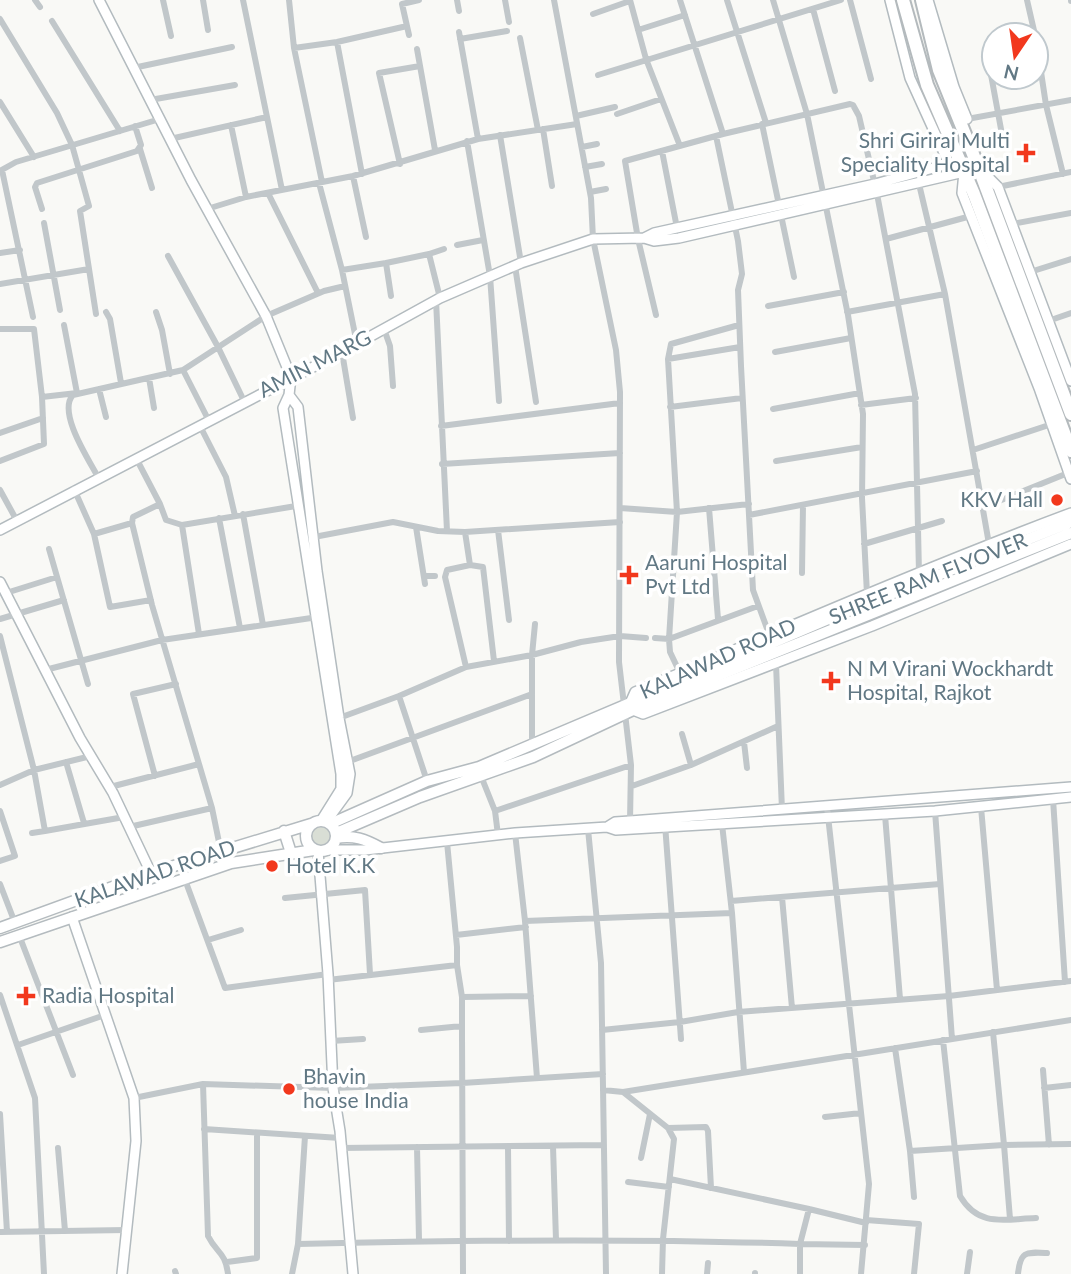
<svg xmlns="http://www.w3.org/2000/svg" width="1071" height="1274" font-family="Lato,sans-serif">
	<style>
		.green { fill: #d9ded5 }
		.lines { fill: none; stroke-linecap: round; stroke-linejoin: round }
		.secondary-casing { stroke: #b3bbbf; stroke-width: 12 }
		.primary-casing { stroke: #b4bbbf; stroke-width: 13 }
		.highway-casing { stroke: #b4babd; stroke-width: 16 }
		.street { stroke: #c1c7ca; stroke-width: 6 }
		.secondary { stroke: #fff; stroke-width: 9 }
		.primary { stroke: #fff; stroke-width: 10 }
		.highway { stroke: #fff; stroke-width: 12 }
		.poi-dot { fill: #f2381d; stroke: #fff; stroke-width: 2.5 }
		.labels { text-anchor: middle; stroke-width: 7; stroke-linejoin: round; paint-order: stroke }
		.poi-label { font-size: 21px; fill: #617884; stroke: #fff; text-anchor: start }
		.street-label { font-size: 21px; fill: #617884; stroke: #fff }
	</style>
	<rect width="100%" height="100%" fill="#f9f9f6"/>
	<path class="green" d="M322,827L331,830L334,834L332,841L318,847L309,844L306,836L314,828Z"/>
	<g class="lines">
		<defs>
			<path id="secondary" d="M99,0L191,180L266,316L291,377L289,395L283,408L341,774V789L321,821
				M890,0L910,78L949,164
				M928,0L954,87L967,119L959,120
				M982,171L998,187L1071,381
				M644,238L654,233L875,184L959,161
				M289,395L298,407L317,571L339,718L350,774L347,793L331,815
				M0,530L342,352L440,298L521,263L593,239L644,238L654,241L679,238L964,172L962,193L1039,388L1071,479
				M0,582L80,738L113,793L151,873
				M631,701L635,692C780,631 924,568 1071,513
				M633,710L643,714L872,626L1071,544
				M607,827L615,822L630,821L1071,787
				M328,850H365L515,833L607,827L616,830L935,811L1071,797
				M318,851L328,974L333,1088L340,1131L353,1274
				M72,917L134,1098L136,1141L122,1274"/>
			<path id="primary" d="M306 836a15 15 0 1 1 30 0a15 15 0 1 1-30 0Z
				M330,824L427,781L479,767L831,618L1071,522
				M284,831L291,853
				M336,833L420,797L533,757L633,710L1071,533
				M336,838C354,835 365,839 381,848
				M0,928L151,873L311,824
				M0,942L231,863L314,850"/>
			<path id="highway" d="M903,0L927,85L974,194L1071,451
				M922,0L939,70L979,169L1071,414"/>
		</defs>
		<use href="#secondary" class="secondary-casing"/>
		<use href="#primary" class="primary-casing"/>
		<use href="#highway" class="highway-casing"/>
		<path class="street" d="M35,0L40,7
			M163,0L171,36
			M203,0L208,30
			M243,0L282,190
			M289,0L294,48L322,182
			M457,0L459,11
			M505,0L509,22
			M554,0L591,198L593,239L616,350L620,392L619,662L631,765L630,821
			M630,0L646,59L680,146
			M680,0L723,134
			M727,0L766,123
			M773,0L807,114L848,315L863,414L862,498L867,594
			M850,0L871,79
			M1027,0L1035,35
			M1071,0V1
			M813,9L835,91
			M593,14L630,1
			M0,19L57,113L72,145L89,206L80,211L96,314
			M52,21L120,131
			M638,30L685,15
			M459,32L478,139
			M409,35L402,4L419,0
			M520,38L538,130
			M460,39L507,31
			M1036,39L1046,105L1063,174
			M337,42L362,174
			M294,48L337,42L407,26
			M417,49L435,150
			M987,53L1003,140
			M133,68L232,47
			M598,75L841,0
			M150,100L235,85
			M0,102L34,157
			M617,114L661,99
			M576,116L615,107
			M967,119L1071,100
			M762,124L779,205
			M231,125L246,197
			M543,129L552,186
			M500,135L521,263
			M716,136L738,241L742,274L738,290L741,366L753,590L769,634
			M170,139L267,117
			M467,141L490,276L499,401
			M582,147L597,144
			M140,149L152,188
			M662,151L677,228
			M400,164L379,73L420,66
			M585,167L602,164
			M2,170L33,317
			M0,171L16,162L160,119
			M353,176L366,237
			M319,183L342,270
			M998,187L1071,172
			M590,192L606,189
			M268,193L318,293
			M42,209L35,187L37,183L137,151L141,145L135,126
			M207,209L246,197L353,176L478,139L577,124
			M781,215L794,277
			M44,223L60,310
			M1012,224L1071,213
			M886,239L971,216
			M457,245L483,240
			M0,253L20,250
			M429,254L444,249
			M168,256L218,347L244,401
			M386,263L429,254L440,298
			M515,266L536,402
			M1030,272L1071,259
			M0,284L89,269
			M945,294L989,544
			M436,300L447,531
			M768,306L844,292
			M106,312L110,319L121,383
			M156,312L162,330L170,374
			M847,312L945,294L919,184
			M656,315L638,239L625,161L723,134L850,104L853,105L859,116L877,194L915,394L919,573
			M1048,321L1071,313
			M0,329H34L42,397L44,444L0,461
			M384,329L390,346L393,386
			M357,344L342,270L386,263L391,296
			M342,352L353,418
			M775,352L851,338
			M668,359L671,344L739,325
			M183,370L209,421
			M149,378L154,408
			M99,389L106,417
			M42,397L77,393L64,325
			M861,405L916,398
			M670,407L742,398
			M773,409L860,393
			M200,426L226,477L235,516
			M441,426L620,403
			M0,433L43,418
			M973,450L1052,424
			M136,458L160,504L133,517L132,523L152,605L212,808L221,852
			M776,461L862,447
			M442,464L620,453
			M98,477C89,460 57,412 73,395L183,370L266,316L324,291L345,286
			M74,489L94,534L110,607L151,600
			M0,490L17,521
			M160,504L166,520L182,525L296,506
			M984,507L1068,473
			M620,508L677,512L749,504
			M709,508L718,619
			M243,514L263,625
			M749,515L977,471
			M219,518L240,628
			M182,525L199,634
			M416,527L425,584
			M498,530L509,620
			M465,532L470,565
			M94,534L132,523
			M314,537L393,522L438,531L465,532L620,522
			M864,544L942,521
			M49,549L88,684
			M802,573L803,505
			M424,576H435
			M6,593L57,577
			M0,619L64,600
			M0,636L34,770L45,831L124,817
			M655,638L669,639L677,512L668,359L740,347
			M776,664L782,810
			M466,667L445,577L447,570L470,565L483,567L494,661
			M45,670L162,640L318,617
			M680,673L670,652L669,639L758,606
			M399,696L466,667L532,655L581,642L620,636L646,638
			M339,718L399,696L427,781
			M682,734L691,765
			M744,742L747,768
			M532,744V655L535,624
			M66,762L84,823
			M347,762L532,694
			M155,776L133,694L176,684
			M481,776L495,811L631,765
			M0,785L34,770L91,756
			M632,786L691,765L778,726
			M110,787L199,764
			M1053,799L1065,982
			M827,807L869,1184L861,1274
			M981,807L997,990
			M0,811L15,856L0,861
			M495,811L498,835
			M935,811L952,1039
			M885,815L900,999
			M665,824L681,1039
			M722,824L732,913L744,1072
			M129,827L212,808
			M588,829L601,963L606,1274
			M32,833L45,831
			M515,833L525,921L537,1078
			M447,842L457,947V965
			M184,877L225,988L328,974
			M0,884L15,923
			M782,897L792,1008
			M285,898L365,890L370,974
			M731,901L940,884
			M525,921L732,913
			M19,935L73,1075
			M456,935L526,927
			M208,940L241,930
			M328,980L457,965L462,997V1034L463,1274
			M0,995L35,1098L44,1274
			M462,997L531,996
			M421,1030L462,1026
			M602,1030L680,1022L738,1012L949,996L1071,981
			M943,1040L960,1196C979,1228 1005,1219 1036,1218
			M331,1041L363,1039
			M18,1045L105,1015
			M895,1048L910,1151L1004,1145L993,1032
			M1043,1070L1049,1145
			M203,1084L208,1236C217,1254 225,1251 228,1274
			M1044,1088L1071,1085
			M603,1090L623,1092L668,1128L674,1139L663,1239L662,1274
			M623,1092L1071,1020
			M134,1098L203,1084L333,1088L462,1083L603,1074
			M0,1114L7,1232
			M825,1117L861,1113
			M668,1128L706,1127L708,1131L711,1188
			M204,1129L340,1138
			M305,1136L298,1244C465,1240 632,1238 800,1244L809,1209L670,1179
			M553,1146L556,1240
			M417,1147L419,1240
			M508,1147L509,1241
			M58,1148L65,1231
			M341,1148L604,1145
			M910,1151L914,1197
			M641,1158L650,1114
			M628,1182L669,1187
			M809,1209L866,1223
			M1010,1219L1004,1145L1071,1144
			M866,1220L919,1224L914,1274
			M0,1232L126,1230
			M227,1262L257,1258V1134
			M175,1271L176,1274
			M292,1274L298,1244
			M707,1274L708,1263
			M755,1274V1273
			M800,1274V1244L865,1245
			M967,1274L970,1252
			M1018,1274C1020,1251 1026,1252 1047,1253"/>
		<use href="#secondary" class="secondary"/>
		<use href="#primary" class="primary"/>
		<use href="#highway" class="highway"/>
	</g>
	<g class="poi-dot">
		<path d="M1022.5 142.5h7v7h7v7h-7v7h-7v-7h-7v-7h7z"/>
		<circle cx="1057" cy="500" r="7"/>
		<path d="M625.5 564.5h7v7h7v7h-7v7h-7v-7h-7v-7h7z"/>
		<path d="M827.5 670.5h7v7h7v7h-7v7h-7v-7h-7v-7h7z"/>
		<circle cx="272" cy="866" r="7"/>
		<path d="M22.5 985.5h7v7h7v7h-7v7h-7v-7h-7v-7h7z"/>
		<circle cx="289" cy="1089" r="7"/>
	</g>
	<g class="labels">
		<g class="poi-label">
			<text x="1010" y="148" text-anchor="end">Shri Giriraj Multi<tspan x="1010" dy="24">Speciality Hospital</tspan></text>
			<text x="1043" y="507" text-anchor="end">KKV Hall</text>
			<text x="645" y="570">Aaruni Hospital<tspan x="645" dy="24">Pvt Ltd</tspan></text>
			<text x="847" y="676">N M Virani Wockhardt<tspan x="847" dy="24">Hospital, Rajkot</tspan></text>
			<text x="286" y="873">Hotel K.K</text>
			<text x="42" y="1003">Radia Hospital</text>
			<text x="303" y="1084">Bhavin<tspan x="303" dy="24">house India</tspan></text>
		</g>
		<g class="street-label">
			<text transform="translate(315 364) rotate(-27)" y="7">AMIN MARG</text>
			<text transform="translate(928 579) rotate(-22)" y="7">SHREE RAM FLYOVER</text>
			<text transform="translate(718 659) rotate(-24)" y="7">KALAWAD ROAD</text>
			<text transform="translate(155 874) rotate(-19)" y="7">KALAWAD ROAD</text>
		</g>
	</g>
	<g transform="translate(1015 56) rotate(193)"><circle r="33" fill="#ffffff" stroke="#c0c9ce" stroke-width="2"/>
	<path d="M0-5L12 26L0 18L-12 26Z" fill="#f2381d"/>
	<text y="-10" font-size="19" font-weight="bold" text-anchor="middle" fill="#617884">N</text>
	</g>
</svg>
